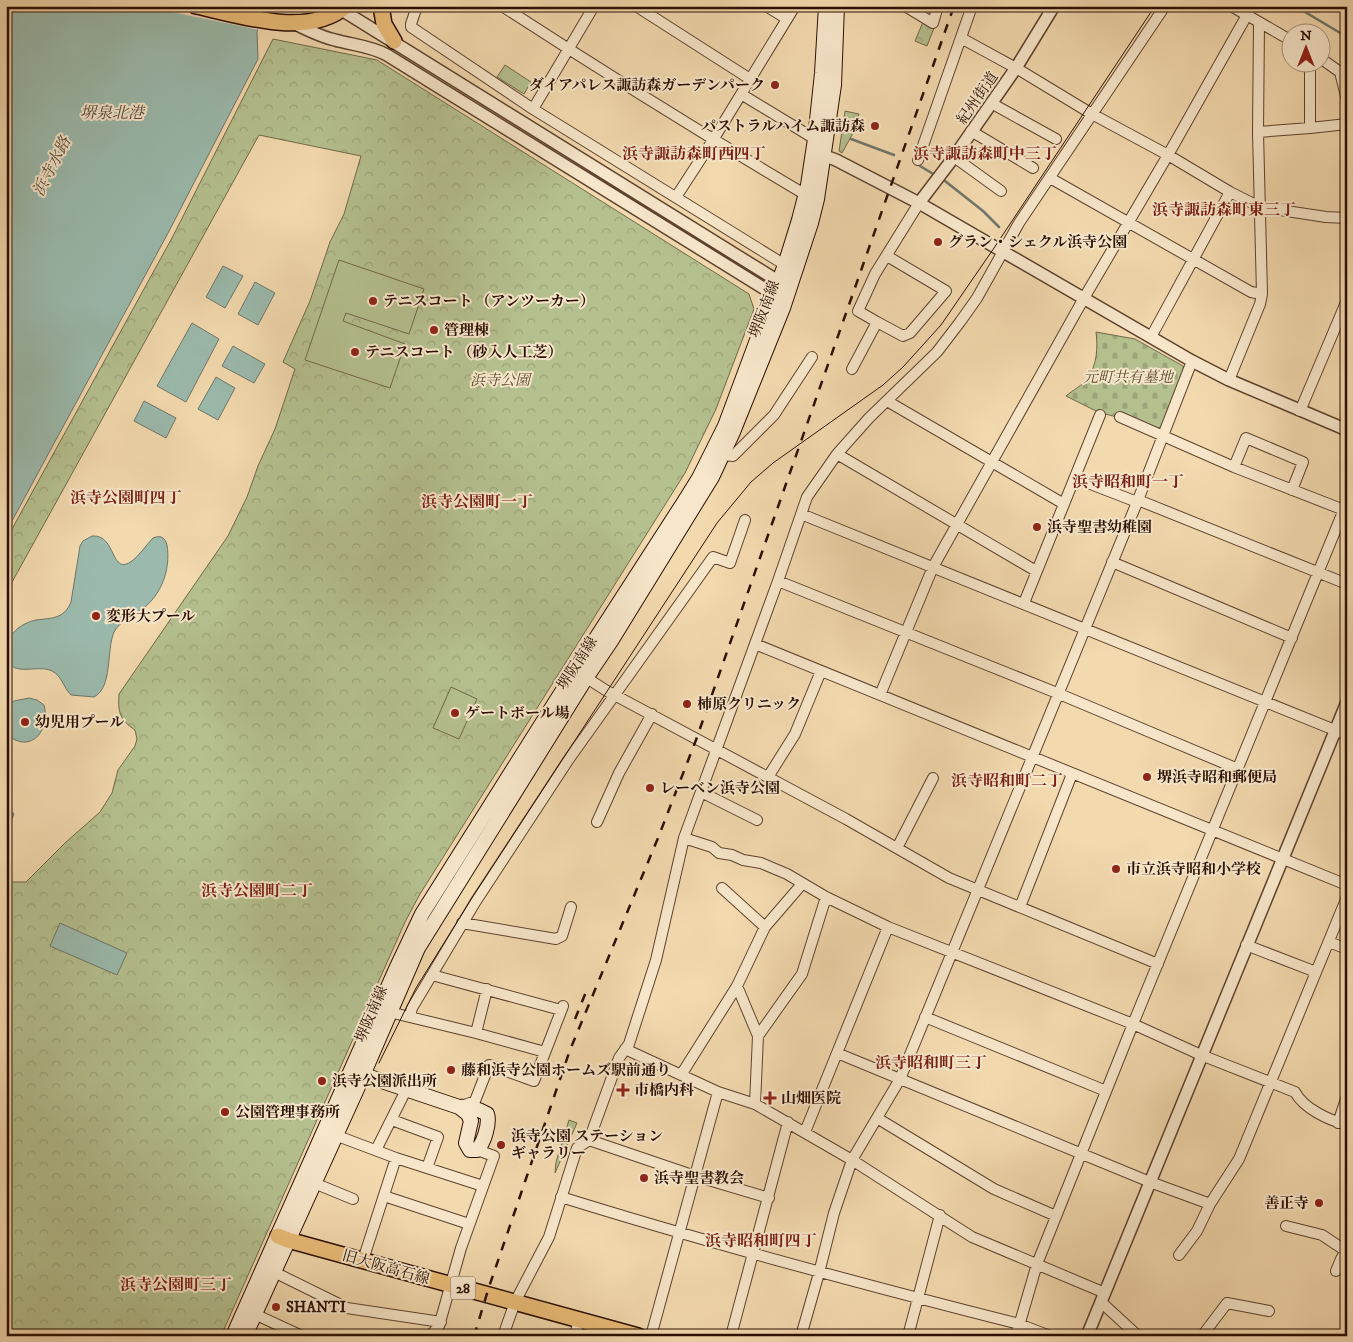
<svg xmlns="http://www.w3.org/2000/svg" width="1353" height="1342" font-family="'IM FELL DW Pica','Noto Serif JP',serif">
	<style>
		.cemetery { fill: url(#cemetery-stones); stroke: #706848 }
		.park { fill: url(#park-crowns); stroke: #706848 }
		.garden { fill: #b5c08f; stroke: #706848 }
		.water { fill: #9bbaad; stroke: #6e7669 }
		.pier { fill: #f3d9ae }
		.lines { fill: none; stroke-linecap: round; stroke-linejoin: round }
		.stream { stroke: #6e7669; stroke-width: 2.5 }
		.minor-casing { stroke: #5d422d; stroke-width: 12 }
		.tertiary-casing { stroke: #5d422d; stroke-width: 14 }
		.secondary-casing { stroke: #2b0f02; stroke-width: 16 }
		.primary-casing { stroke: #2b0f02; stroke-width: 18 }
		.minor { stroke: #f7e6ca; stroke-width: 10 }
		.tertiary { stroke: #f7e6ca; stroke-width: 11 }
		.secondary { stroke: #f7e6ca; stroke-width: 14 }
		.primary { stroke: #eabc77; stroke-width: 15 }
		.tram { stroke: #2b0f02; stroke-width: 1 }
		.rail { stroke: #2b0f02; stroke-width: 2.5; stroke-dasharray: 9 9; stroke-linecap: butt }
		.poi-dot { fill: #8f2418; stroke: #f7e6ca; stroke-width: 2 }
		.labels { text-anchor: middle; stroke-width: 4; stroke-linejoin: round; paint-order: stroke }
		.shield { fill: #f7e6ca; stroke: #68503e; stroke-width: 1 }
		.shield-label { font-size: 14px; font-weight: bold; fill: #2b0f02 }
		.poi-label { font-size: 15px; font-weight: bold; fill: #2b0f02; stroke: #f7e6ca; text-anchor: start }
		.street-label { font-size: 15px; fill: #2b0f02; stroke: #f7e6ca }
		.park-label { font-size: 15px; font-style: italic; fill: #5b4d33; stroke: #f7e6ca }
		.water-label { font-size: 16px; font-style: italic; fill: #524b3e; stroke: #f7e6ca }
		.neighbourhood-label { font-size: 16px; font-weight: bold; fill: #7a1f14; stroke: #f7e6ca }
	</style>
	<defs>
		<pattern id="cemetery-stones" width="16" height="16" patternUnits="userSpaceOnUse" patternTransform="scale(1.25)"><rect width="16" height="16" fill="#b5c08f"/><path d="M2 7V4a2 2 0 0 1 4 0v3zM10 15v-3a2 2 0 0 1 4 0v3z" fill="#9ca47a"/></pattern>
		<pattern id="park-crowns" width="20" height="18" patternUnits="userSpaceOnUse" patternTransform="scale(1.25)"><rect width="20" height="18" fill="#b5c08f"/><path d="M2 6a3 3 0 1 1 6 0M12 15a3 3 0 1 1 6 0" fill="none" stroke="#9ca47a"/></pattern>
	</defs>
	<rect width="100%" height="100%" fill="#f3d9ae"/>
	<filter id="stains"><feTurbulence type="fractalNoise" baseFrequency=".004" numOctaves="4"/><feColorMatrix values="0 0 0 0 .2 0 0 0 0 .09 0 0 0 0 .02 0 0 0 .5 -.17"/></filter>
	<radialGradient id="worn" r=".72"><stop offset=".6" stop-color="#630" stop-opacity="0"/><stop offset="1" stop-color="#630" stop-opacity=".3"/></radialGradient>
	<path class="cemetery" d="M1096,332L1135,339L1183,366L1185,371L1162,427L1158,428L1098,412L1066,396C1073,390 1083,385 1088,378C1097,364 1098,348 1096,332Z"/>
	<path class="park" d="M923,22L934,28L927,46L915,41Z
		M273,39L377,60L749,294L754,309L716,409L685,473L420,894L405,922L221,1336H6V880L11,882H26L65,843L100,812L112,793L118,770L135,746L137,739L135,730C119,719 118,712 119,694L228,536L247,497L258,466L275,429L295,369L283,362L310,301L330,242L344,214L361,156L259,135L6,593V540L172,238Z
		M845,111L859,114L852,135L842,153L839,151Z"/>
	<path class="garden" d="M505,65L531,82L524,94L497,77Z
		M339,260L424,289L409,334L346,313L343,321L405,344L390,388L305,360Z
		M451,687L477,699L459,739L433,728Z
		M569,1120L577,1123L555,1173L556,1162Z"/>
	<path class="water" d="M6,6H264L257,32L258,59L167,235L6,532Z
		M223,266L243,276L225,308L206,297Z
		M255,282L275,293L258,325L238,314Z
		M192,323L219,339L186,402L157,386Z
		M233,346L265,364L254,383L222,366Z
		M216,377L235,388L218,420L198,409Z
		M144,401L176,418L166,438L134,421Z
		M92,536C117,534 110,577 132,561C140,555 146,545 153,538C160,535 165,537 167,545C171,570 161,596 141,610C131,617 120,621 114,632C106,651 113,687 94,697L71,695C63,687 62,676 52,671C37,663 6,681 6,651C6,635 21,623 36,620C52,618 64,619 71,602L80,546L83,541Z
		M29,698L37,700L44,705C48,718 43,740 26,742C19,743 13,738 6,737V706L14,701Z
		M60,923L127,953L117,975L50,946Z"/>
	<path class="pier" d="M142,6H248L266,10L260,30Z"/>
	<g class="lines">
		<path class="stream" d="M1295,6L1347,37
			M851,139L894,155
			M920,166L935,175
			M945,181L983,211L999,227
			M6,807L13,814L11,820L6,822"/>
		<defs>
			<path id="minor" d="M417,6L411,24V27L533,109L785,265
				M502,6C602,71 703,134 806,195
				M636,6L750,79
				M766,6L787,19
				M905,6L933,23L938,6
				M1259,22L1290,40
				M961,38L1016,68L1092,114L1168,155L1230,192L1260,207L1326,217L1347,218
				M1320,58L1340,72L1347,100
				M741,94L815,139
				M991,103L1056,139
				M533,109L594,6
				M1310,128L1347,124
				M971,131L1033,168
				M1258,132L1310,128V62
				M954,157L1001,191
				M918,160L972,6
				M1050,178L1251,292L1262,294
				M676,197L713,140L795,6
				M877,322L903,336L910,333L946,291L887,256
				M1151,337L1230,192
				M852,369L877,322L858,311L875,274L919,203
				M1229,380L1260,304L1262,294L1258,132L1259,22L1231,6
				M887,401L1064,504
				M1300,411L1347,300
				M1120,417L1234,467L1344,510
				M837,454L1036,571
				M723,455L733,456L774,415L812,357
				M1234,467L1246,438L1303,462L1292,490
				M1075,478L1137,502
				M1138,500L1347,584
				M801,514L1347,735
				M1112,562L1292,638
				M778,581L1057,693L1238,769
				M1024,603L1100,415
				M755,644L1347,885
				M582,675L607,691L846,819L949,878L1158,964
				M880,695L933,567L1084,298L1168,155L1247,15L1250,6
				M768,777L795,734L821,671
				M701,792L757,820
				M597,822L619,773L652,714
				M684,838L712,847L719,853L732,855L743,860L761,863L787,874L826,897L888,927L1133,1024L1201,1055L1295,1092C1304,1109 1329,1120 1347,1125
				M897,848L933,778
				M722,888L765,927
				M1020,907L1072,774
				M462,923L556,939L562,936L571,907
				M1329,942L1347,949
				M1246,945L1316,972
				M432,975L561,1010
				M389,1012L476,1033L545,1052
				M410,1016L412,1008L476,901L569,759L713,557L730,563L745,520
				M925,1017L1106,1091
				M476,1033L487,989
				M758,1036L802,974L826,897
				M625,1049L718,1092L755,1104L852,1160L972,1237L1105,1293
				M837,1053L1150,1182L1210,1204
				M681,1075L737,986
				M755,1104L758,1036L737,986L765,927L802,884
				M462,1106L475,1101L489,1065L534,1081L563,1006
				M877,1118L994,1189L1056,1216
				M392,1120L438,1137L427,1168
				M1338,1123L1347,1096
				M805,1132L888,927
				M335,1135L396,1158L483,1186
				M589,1140L695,1176L769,1198
				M376,1150L406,1090
				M314,1183L353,1199
				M384,1196L469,1224
				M561,1197C712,1244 865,1285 1019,1324L1050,1336
				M1286,1226L1322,1235L1346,1251L1341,1259L1347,1261
				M1179,1255L1197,1231L1210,1204L1239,1159L1347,897
				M363,1260L396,1158
				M1336,1271L1341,1259
				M274,1272L347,1308L441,1322
				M1101,1302L1138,1336
				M250,1312L302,1336
				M430,1336L439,1326L461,1248L494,1156L477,1150
				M503,1336L515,1302L549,1237L577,1148L589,1140L619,1058L629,1044L656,960L684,838L778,581L807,497L837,454L869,418L937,352L960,322L977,298L1019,223L1165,6
				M575,1336L579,1319
				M651,1336L718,1092
				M731,1336L788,1122
				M801,1336L819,1273L834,1213L852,1160L900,1079L1138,500L1192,361
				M908,1336L940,1215
				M1016,1336L1037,1264L1133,1024L1347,502
				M1202,1336L1227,1303L1269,1311"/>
			<path id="tertiary" d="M337,7L786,286
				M295,24C308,30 321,37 335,40C353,45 371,46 387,55L781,299
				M817,153L836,160L919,203L1192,361L1229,380L1347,430
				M919,203L954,157L1016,68L1054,6
				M1087,1336L1347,702"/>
			<path id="secondary" d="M355,1072L459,1107C469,1106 478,1109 487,1114C490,1123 484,1143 477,1150H470L466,1143L471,1121L468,1114L459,1107
				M233,1336L396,969L422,914L575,671L684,502L699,478L725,426L785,265L799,220L808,185L815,139L822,73L826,6
				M245,1336L357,1089L418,948L586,678L611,641L712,477L733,432L783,308L811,223L817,199L834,85L837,6"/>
			<path id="primary" d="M196,6C240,15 307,39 346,6
				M381,6L384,24L394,41
				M278,1236L288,1240L638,1336"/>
		</defs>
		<use href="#minor" class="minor-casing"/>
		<use href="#tertiary" class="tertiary-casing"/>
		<use href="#secondary" class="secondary-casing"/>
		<use href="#primary" class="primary-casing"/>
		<use href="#minor" class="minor"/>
		<use href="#tertiary" class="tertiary"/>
		<use href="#secondary" class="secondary"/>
		<use href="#primary" class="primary"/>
		<path class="tram" d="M379,1063L416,988L472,898L717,523L751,482L773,463L883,385L903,367L941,325L994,248L1155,6"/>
		<path class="rail" d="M575,1019L588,987
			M474,1336L489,1287L570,1050L658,838L696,740L954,6"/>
	</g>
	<g class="poi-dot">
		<circle cx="775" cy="85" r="5"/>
		<circle cx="875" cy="126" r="5"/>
		<circle cx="938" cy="242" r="5"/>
		<circle cx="373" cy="301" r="5"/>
		<circle cx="434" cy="330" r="5"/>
		<circle cx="355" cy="352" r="5"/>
		<circle cx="1037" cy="527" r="5"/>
		<circle cx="96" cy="616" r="5"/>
		<circle cx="687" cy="704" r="5"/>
		<circle cx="455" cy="713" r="5"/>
		<circle cx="25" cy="722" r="5"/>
		<circle cx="1147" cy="777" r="5"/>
		<circle cx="650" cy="788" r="5"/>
		<circle cx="1116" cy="869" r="5"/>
		<circle cx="451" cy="1070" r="5"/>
		<circle cx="322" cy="1081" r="5"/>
		<path d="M620.5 1082.5h5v5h5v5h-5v5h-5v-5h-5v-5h5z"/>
		<path d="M767.5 1090.5h5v5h5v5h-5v5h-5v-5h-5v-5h5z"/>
		<circle cx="225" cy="1112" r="5"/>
		<circle cx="501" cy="1145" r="5"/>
		<circle cx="644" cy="1178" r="5"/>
		<circle cx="1319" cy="1203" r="5"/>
		<circle cx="276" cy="1307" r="5"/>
	</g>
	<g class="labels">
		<rect class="shield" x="450.5" y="1276.5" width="25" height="23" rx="4"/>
		<g class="shield-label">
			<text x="463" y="1293">28</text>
		</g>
		<g class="poi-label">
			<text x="765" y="90" text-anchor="end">ダイアパレス諏訪森ガーデンパーク</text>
			<text x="865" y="131" text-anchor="end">パストラルハイム諏訪森</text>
			<text x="948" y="247">グラン・シェクル浜寺公園</text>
			<text x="383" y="306">テニスコート （アンツーカー）</text>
			<text x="444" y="335">管理棟</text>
			<text x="365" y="357">テニスコート （砂入人工芝）</text>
			<text x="1047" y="532">浜寺聖書幼稚園</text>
			<text x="106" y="621">変形大プール</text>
			<text x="697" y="709">柿原クリニック</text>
			<text x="465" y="718">ゲートボール場</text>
			<text x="35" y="727">幼児用プール</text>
			<text x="1157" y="782">堺浜寺昭和郵便局</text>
			<text x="660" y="793">レーベン浜寺公園</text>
			<text x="1126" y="874">市立浜寺昭和小学校</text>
			<text x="461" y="1075">藤和浜寺公園ホームズ駅前通り</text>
			<text x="332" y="1086">浜寺公園派出所</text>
			<text x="634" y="1095">市橋内科</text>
			<text x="781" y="1103">山畑医院</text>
			<text x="235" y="1117">公園管理事務所</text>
			<text x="511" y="1141">浜寺公園 ステーション<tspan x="511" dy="17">ギャラリー</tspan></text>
			<text x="654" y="1183">浜寺聖書教会</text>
			<text x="1309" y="1208" text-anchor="end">善正寺</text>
			<text x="286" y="1312">SHANTI</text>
		</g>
		<g class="street-label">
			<text transform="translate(977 98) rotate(-55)" y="5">紀州街道</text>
			<text transform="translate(764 309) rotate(-69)" y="5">堺阪南線</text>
			<text transform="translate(577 663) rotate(-57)" y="5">堺阪南線</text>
			<text transform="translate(371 1014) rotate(-67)" y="5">堺阪南線</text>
			<text transform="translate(386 1267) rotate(16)" y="5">旧大阪高石線</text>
		</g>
		<g class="park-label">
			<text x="1128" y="382">元町共有墓地</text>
			<text x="500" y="385">浜寺公園</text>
		</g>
		<g class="water-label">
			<text x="112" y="118">堺泉北港</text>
			<text transform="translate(51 166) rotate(-63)" y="6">浜寺水路</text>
		</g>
		<g class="neighbourhood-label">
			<text x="694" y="159">浜寺諏訪森町西四丁</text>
			<text x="985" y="159">浜寺諏訪森町中三丁</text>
			<text x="1224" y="215">浜寺諏訪森町東三丁</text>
			<text x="1128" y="487">浜寺昭和町一丁</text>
			<text x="126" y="503">浜寺公園町四丁</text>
			<text x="477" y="507">浜寺公園町一丁</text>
			<text x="1007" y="786">浜寺昭和町二丁</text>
			<text x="257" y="896">浜寺公園町二丁</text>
			<text x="931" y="1068">浜寺昭和町三丁</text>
			<text x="761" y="1246">浜寺昭和町四丁</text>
			<text x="176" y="1290">浜寺公園町三丁</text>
		</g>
	</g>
	<rect width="1353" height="1342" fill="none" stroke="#f3d9ae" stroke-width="25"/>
	<rect x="8" y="8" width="1338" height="1327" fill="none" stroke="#2b0f02" stroke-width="2.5"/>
	<rect x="12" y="12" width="1328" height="1317" fill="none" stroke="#2b0f02"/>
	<g transform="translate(1306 48)"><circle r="24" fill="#f7e6ca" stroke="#a5907a"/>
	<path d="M0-4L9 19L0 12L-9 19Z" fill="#8f2418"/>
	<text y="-8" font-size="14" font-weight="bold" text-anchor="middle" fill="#2b0f02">N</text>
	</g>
	<rect width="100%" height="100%" filter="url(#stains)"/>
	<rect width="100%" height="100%" fill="url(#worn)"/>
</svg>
